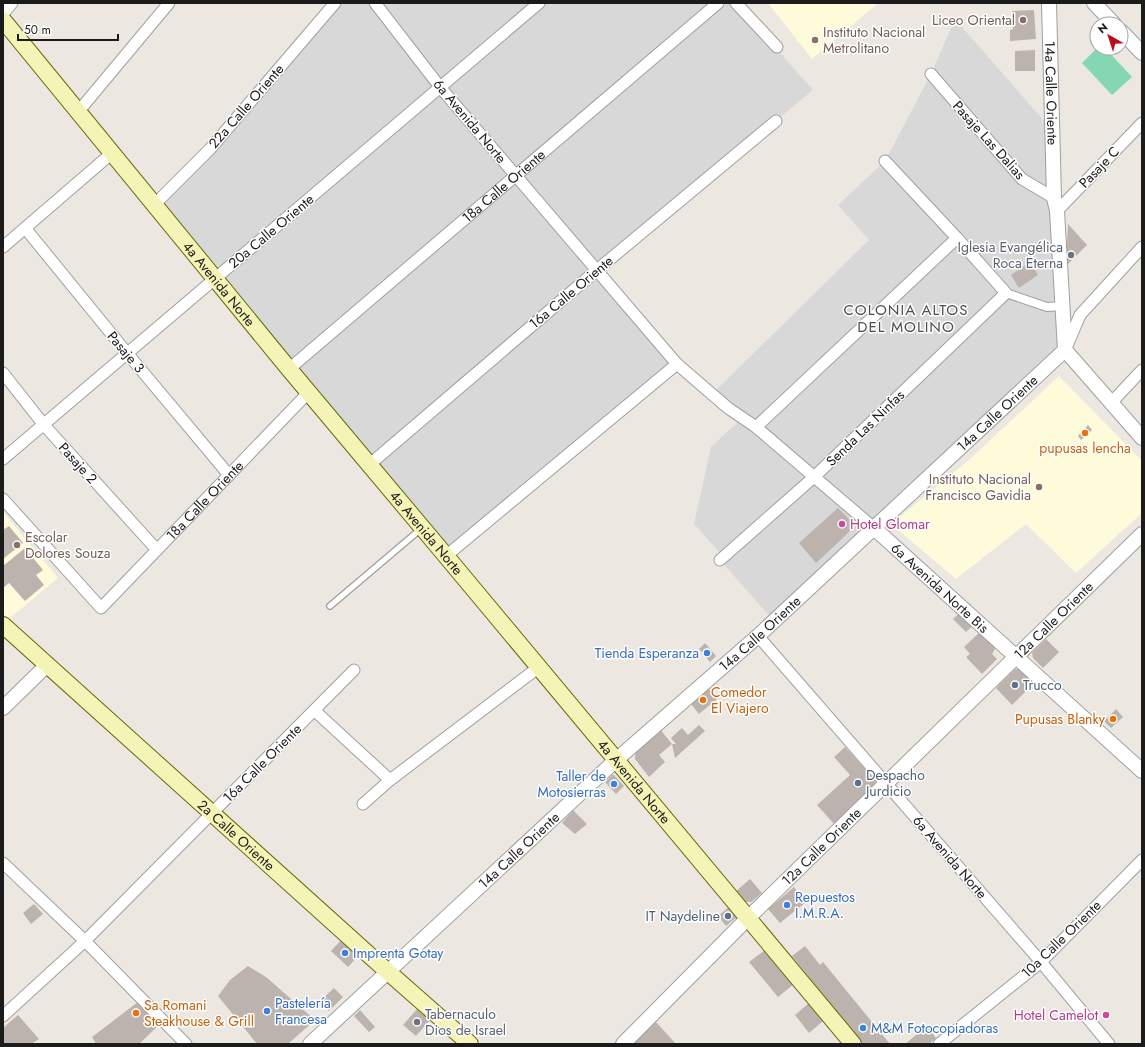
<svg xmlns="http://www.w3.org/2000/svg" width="1145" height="1047" font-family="Jost,sans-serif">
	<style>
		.residential { fill: #d9d8d8 }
		.education { fill: #fdfbda }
		.pitch { fill: #84d7b2 }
		.building { fill: #bcb3ae }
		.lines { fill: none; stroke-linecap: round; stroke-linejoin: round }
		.service-casing { stroke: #9f9f9f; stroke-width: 8 }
		.pedestrian-casing { stroke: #9f9f9f; stroke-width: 10 }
		.minor-casing { stroke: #9f9f9f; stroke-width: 13 }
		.tertiary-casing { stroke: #9f9f9f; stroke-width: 16 }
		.secondary-casing { stroke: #65690b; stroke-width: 18 }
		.service { stroke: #fff; stroke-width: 5.5 }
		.pedestrian { stroke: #fff; stroke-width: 8 }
		.minor { stroke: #fff; stroke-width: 11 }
		.tertiary { stroke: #fff; stroke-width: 14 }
		.secondary { stroke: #f5f4b7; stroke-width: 16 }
		.education-dot { fill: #8d6e63; stroke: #fff; stroke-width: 1.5 }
		.worship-dot { fill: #6b7280; stroke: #fff; stroke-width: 1.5 }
		.food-dot { fill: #e8710a; stroke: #fff; stroke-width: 1.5 }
		.hotel-dot { fill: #d1479c; stroke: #fff; stroke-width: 1.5 }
		.shop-dot { fill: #3f7fe0; stroke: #fff; stroke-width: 1.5 }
		.service-dot { fill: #5c6f8a; stroke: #fff; stroke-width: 1.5 }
		.labels { text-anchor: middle; stroke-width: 3; stroke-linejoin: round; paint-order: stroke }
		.education-label { font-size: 14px; fill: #785e54; stroke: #fff; text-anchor: end }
		.street-label { font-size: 14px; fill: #1b1b1b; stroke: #fff }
		.worship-label { font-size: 14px; fill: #5b616d; stroke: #fff; text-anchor: end }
		.food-label { font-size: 14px; fill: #c56008; stroke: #fff; text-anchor: start }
		.hotel-label { font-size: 14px; fill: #b23c85; stroke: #fff; text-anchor: start }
		.shop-label { font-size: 14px; fill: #366cbe; stroke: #fff; text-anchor: start }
		.service-label { font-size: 14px; fill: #4e5e75; stroke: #fff; text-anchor: start }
		.neighbourhood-label { font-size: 15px; letter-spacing: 1px; fill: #4e4e4e; stroke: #fff }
	</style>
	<rect width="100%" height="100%" fill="#ece8e1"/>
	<path class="residential" d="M335,3H736L813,90L597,269L677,363L446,556L154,205Z
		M955,19L1052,130L1065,350L774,621L720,560L723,556L694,524L711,447L742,418L713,393L869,240L838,205L885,161L931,74Z"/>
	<path class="education" d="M768,3H878L812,59Z
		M1059,376L1142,461V513L1076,573L1026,524L956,579L891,524L969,460Z
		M3,512L58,578L9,619L3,613Z"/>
	<path class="pitch" d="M1097,48H1105L1132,77L1112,95L1082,63Z"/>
	<path class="building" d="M1034,10L1036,39L1010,41V30L1013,29L1012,11Z
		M1035,50V71H1015V51Z
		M1068,224L1087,245L1066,266Z
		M1030,262L1038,275L1019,288L1011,275Z
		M1088,425L1092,430L1081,440L1078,436Z
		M838,508L851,521L853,527L844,537L816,563L799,543Z
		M9,526L23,543L3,559V530Z
		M25,548L43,570L36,575L44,585L25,601L9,583L3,588V566Z
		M961,612L974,625L966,632L953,619Z
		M981,631L993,644L995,649L992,654L997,659L982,674L966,657L970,654L964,647Z
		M1046,639L1059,652L1043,668L1033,658L1032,653Z
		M705,643L716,656L710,662L699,649Z
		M1015,669H1021L1035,682L1012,705L996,688Z
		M707,686L717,699L699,714L688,700Z
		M1116,709L1123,717L1111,728L1104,721Z
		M699,725L705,731L675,758L672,744H676L671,738L682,728L688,735Z
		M659,728L672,744L659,755L665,762L649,777L635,759L636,749Z
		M845,747L875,780V787L834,824L817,805L850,775L834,757Z
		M613,774L624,786L616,794L605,782Z
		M573,810L587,824L575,834L562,823Z
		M750,879L762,893L751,902H745L735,892Z
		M794,887L806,902L780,923L768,909Z
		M34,904L43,914L31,924L23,913Z
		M730,906L738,916L726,926L718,916Z
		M342,939L359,955L348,967L331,951Z
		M805,946L820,965L823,962L890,1044H863L792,956Z
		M765,950L794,984L778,997L749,962Z
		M248,966L266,977L315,1020L288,1044H257L218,996L230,980Z
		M334,988L343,997L329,1011L320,1001Z
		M138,1002L159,1025L139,1044H96L92,1037Z
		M809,1003L823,1021L809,1033L795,1015Z
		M418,1008L431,1019L416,1036L403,1025Z
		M360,1010L375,1027L369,1032L354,1016Z
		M18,1015L39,1039L31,1044H3V1028Z
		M656,1022L676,1044H632Z
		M927,1026L936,1038L929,1044H905Z"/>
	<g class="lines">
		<defs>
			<path id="service" d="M330,606L422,528"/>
			<path id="pedestrian" d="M1006,293L1047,307L1062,306"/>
			<g id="minor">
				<path d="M375,3L440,87L677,364L728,408L756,427L874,528"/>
				<path d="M736,3L777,47"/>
				<path d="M3,14L12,3"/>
				<path d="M931,74L1022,179L1054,198"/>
				<path d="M78,112L169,3"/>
				<path d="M154,205L210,149L335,3"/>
				<path d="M1057,211L1142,123"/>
				<path d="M25,228L127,353L229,475"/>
				<path d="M3,247L112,153"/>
				<path d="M1066,348L1080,315L1142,247"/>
				<path id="s1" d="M289,369L718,3"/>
				<path d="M3,373L44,425L157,550"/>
				<path d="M1111,403L1142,370"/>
				<path d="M756,427L957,238"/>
				<path d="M3,459L539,3"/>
				<path d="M369,465L597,270L776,121"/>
				<path id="s2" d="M3,499L101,608L308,393"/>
				<path d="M446,556L677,364"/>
				<path d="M720,560L814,477L1006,293L957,238L885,161"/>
				<path d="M758,636L1041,962L1109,1044"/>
				<path d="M315,711L390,780"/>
				<path d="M363,804L390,780L539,667"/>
				<path d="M3,863L85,941L186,1044"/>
				<path d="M3,1016L85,941L354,670"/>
				<path d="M939,1044L1041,962L1142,860"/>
			</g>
			<g id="tertiary">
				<path id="s3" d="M1049,3L1054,198L1057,211L1065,350"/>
				<path d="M1094,3L1114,24"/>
				<path d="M1121,31L1142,53"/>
				<path d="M1065,350L1142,438"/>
				<path id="s4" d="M874,528L1142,771"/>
				<path d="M3,708L47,665"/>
				<path id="s5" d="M310,1044L616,760L758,636L1065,350"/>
				<path id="s6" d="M623,1044L748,918L1142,534"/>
			</g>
			<g id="secondary">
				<path id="s7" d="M3,20L289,369L446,556L853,1044"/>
				<path id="s8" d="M3,625L387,971L470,1044"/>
			</g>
		</defs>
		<use href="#service" class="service-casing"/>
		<use href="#pedestrian" class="pedestrian-casing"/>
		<use href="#minor" class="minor-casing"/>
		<use href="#tertiary" class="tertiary-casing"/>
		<use href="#secondary" class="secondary-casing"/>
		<use href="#service" class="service"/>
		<use href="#pedestrian" class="pedestrian"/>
		<use href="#minor" class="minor"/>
		<use href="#tertiary" class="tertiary"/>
		<use href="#secondary" class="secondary"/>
	</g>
	<g class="education-dot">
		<circle cx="1023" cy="20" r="4"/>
		<circle cx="815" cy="40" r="4"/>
		<circle cx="1039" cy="487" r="4"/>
		<circle cx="17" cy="545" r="4"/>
	</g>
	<g class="worship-dot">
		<circle cx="1071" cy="255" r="4"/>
		<circle cx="417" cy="1022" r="4"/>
	</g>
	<g class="food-dot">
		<circle cx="1085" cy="433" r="4"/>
		<circle cx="703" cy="700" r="4"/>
		<circle cx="1113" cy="719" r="4"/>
		<circle cx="136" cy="1013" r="4"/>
	</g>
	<g class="hotel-dot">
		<circle cx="842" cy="524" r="4"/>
		<circle cx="1106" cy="1015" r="4"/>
	</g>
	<g class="shop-dot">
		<circle cx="707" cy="653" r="4"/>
		<circle cx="614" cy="784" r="4"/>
		<circle cx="787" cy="905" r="4"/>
		<circle cx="345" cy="953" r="4"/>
		<circle cx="267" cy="1011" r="4"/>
		<circle cx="863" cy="1028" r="4"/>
	</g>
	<g class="service-dot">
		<circle cx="1015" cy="685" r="4"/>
		<circle cx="858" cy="783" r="4"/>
		<circle cx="728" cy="916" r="4"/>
	</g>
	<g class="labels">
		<g class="education-label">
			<text x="1015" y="25">Liceo Oriental</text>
			<text x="823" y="37" text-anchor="start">Instituto Nacional<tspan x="823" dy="16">Metrolitano</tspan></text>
			<text x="1031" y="484">Instituto Nacional<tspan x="1031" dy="16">Francisco Gavidia</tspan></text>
			<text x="25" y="542" text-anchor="start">Escolar<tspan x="25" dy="16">Dolores Souza</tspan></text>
		</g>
		<g class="street-label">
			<text dy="5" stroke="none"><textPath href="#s3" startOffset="90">14a Calle Oriente</textPath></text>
			<text transform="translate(246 106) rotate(-49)" y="5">22a Calle Oriente</text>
			<text transform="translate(470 121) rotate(50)" y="5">6a Avenida Norte</text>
			<text transform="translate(989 140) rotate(48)" y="5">Pasaje Las Dalias</text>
			<text transform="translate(1099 167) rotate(-46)" y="5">Pasaje C</text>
			<text dy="5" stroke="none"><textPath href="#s1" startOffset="282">18a Calle Oriente</textPath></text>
			<text transform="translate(271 231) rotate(-40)" y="5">20a Calle Oriente</text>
			<text dy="5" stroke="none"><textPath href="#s7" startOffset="341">4a Avenida Norte</textPath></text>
			<text transform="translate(571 292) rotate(-40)" y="5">16a Calle Oriente</text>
			<text transform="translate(126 352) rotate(50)" y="5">Pasaje 3</text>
			<text dy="5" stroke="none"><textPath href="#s5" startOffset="933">14a Calle Oriente</textPath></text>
			<text transform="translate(865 428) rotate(-44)" y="5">Senda Las Ninfas</text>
			<text transform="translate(78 463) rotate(48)" y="5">Pasaje 2</text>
			<text dy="5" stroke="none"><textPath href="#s2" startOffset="296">18a Calle Oriente</textPath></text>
			<text dy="5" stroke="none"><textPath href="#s7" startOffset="665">4a Avenida Norte</textPath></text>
			<text dy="5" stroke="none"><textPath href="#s4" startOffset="89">6a Avenida Norte Bis</textPath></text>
			<text dy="5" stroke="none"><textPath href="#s6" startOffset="604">12a Calle Oriente</textPath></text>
			<text dy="5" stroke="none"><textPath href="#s5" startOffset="609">14a Calle Oriente</textPath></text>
			<text transform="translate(262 763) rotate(-45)" y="5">16a Calle Oriente</text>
			<text dy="5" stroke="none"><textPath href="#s7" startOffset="989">4a Avenida Norte</textPath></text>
			<text dy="5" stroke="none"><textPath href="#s8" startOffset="314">2a Calle Oriente</textPath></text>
			<text dy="5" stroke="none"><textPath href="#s6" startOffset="280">12a Calle Oriente</textPath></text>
			<text dy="5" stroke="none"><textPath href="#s5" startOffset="285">14a Calle Oriente</textPath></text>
			<text transform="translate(950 857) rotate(49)" y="5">6a Avenida Norte</text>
			<text transform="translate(1061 939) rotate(-44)" y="5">10a Calle Oriente</text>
		</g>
		<g class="worship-label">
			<text x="1063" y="252">Iglesia Evangélica<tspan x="1063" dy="16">Roca Eterna</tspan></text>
			<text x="425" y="1019" text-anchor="start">Tabernaculo<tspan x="425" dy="16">Dios de Israel</tspan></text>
		</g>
		<g class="food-label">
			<text x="1085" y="453" text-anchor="middle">pupusas lencha</text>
			<text x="711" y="697">Comedor<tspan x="711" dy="16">El Viajero</tspan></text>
			<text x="1105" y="724" text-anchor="end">Pupusas Blanky</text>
			<text x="144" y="1010">Sa Romani<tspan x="144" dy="16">Steakhouse &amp; Grill</tspan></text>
		</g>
		<g class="hotel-label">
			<text x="850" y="529">Hotel Glomar</text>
			<text x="1098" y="1020" text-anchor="end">Hotel Camelot</text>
		</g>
		<g class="shop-label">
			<text x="699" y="658" text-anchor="end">Tienda Esperanza</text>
			<text x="606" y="781" text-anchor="end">Taller de<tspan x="606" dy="16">Motosierras</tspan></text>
			<text x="795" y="902">Repuestos<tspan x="795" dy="16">I.M.R.A.</tspan></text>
			<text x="353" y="958">Imprenta Gotay</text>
			<text x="275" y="1008">Pastelería<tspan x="275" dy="16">Francesa</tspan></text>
			<text x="871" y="1033">M&amp;M Fotocopiadoras</text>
		</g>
		<g class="service-label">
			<text x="1023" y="690">Trucco</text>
			<text x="866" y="780">Despacho<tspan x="866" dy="16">Jurdicio</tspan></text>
			<text x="720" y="921" text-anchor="end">IT Naydeline</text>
		</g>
		<g class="neighbourhood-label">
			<text x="906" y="315">COLONIA ALTOS<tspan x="906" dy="17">DEL MOLINO</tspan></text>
		</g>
	</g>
	<rect width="1145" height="1047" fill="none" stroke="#1b1b1b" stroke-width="8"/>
	<g transform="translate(1109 36) rotate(321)"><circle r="19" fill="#ffffff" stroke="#a4a4a4"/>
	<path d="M0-3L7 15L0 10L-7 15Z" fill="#ba0d17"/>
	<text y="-6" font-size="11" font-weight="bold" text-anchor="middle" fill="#1b1b1b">N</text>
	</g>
	<path d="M18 34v6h100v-6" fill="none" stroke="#1b1b1b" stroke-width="2"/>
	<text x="24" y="34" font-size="12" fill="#1b1b1b" stroke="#ffffff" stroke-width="3" paint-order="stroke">50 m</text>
</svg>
